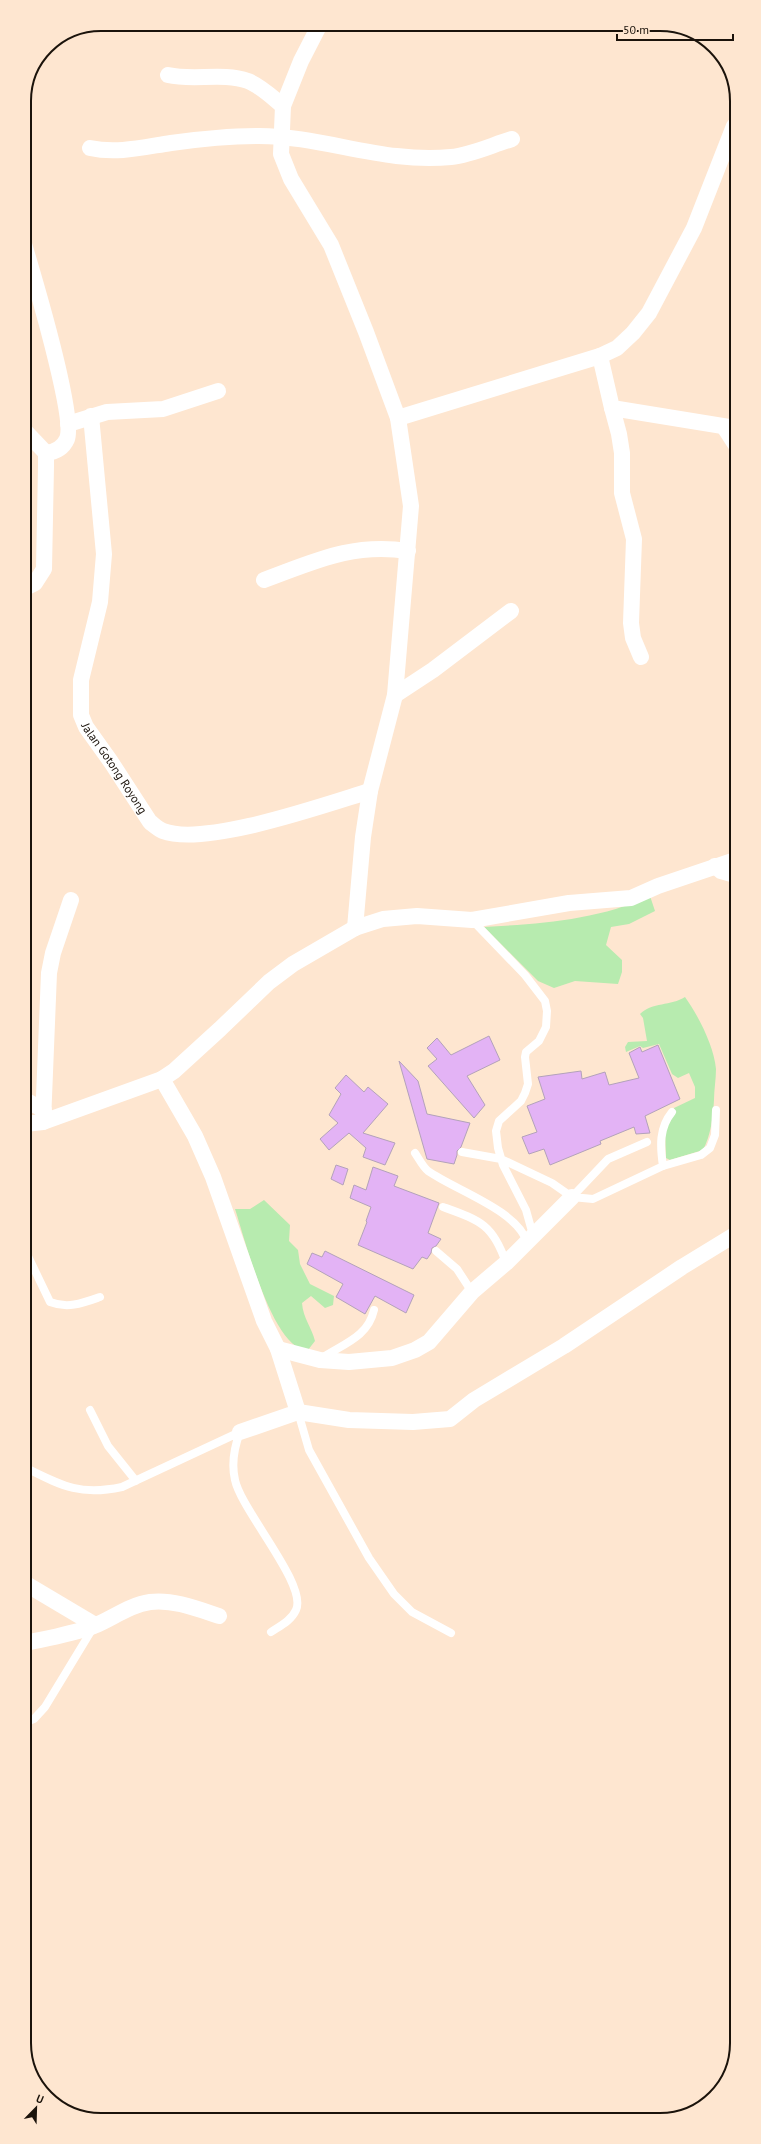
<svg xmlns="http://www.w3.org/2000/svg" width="761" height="2144" font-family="'PT Sans',sans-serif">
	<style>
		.green { fill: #b7ebaf }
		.building { fill: #e3b3f5; stroke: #b3a2ba }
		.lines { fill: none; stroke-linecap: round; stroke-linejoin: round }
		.lane { stroke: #fff; stroke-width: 8 }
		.street { stroke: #fff; stroke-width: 16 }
		.labels { text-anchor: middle; stroke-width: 4; stroke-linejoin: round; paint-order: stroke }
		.street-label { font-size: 12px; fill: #1b130b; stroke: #fee6d0 }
		.rim { fill: none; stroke: #1b130b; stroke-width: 2 }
	</style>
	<rect width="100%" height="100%" fill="#fee6d0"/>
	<path class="green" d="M650,896L655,911L629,924L611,927L606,945L622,960V972L618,984L575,981L554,988L538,981L484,927C541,924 598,920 650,896Z
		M685,997C698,1015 714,1046 716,1069C716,1079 714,1090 714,1100C713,1117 711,1135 703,1150L670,1160L666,1158L665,1129L671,1120L674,1108L695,1098V1087L689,1073L678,1078L672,1074L659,1044L643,1048L640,1046L626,1052L625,1047L628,1042L647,1041L643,1018L640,1014C652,1002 671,1006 685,997Z
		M264,1200L290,1225L289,1241L298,1250L300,1264L310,1284L334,1296L333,1305L325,1308L311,1296L302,1303C303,1318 312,1328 315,1341L308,1350C273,1352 244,1236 235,1209H250Z"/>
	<path class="building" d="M489,1036L500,1060L467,1076L485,1105L474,1118L428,1066L437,1059L427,1048L437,1038L451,1055Z
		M658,1045L680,1099L645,1116L650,1133L636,1134L634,1127L600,1141L601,1144L550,1165L544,1149L529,1154L522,1137L537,1132L527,1106L545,1099L538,1077L581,1071L582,1079L605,1072L609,1085L639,1078L629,1053L640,1047L642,1052Z
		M399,1061L418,1081L427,1114L470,1123L461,1147L457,1151V1155L454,1164L427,1159Z
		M346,1075L364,1092L368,1087L388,1104L363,1133L395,1143L385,1165L363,1157L366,1148L349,1133L329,1150L320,1139L338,1123L329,1115L341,1094L335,1088Z
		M336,1165L348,1169L343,1185L331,1179Z
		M373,1167L398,1176L394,1186L439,1203L428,1233L441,1239L436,1246L432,1248L431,1253L427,1259L422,1257L413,1269L358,1245L367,1222L366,1221L371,1207L350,1198L354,1185L366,1190Z
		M325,1251L414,1295L406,1313L375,1296L365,1314L336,1297L343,1284L307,1264L312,1253L322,1257Z"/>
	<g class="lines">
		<path class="lane" d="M472,920L525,975L545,1001L547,1011L546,1027L539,1041L526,1052L525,1057L528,1084L525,1093L521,1101L499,1121L496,1131L498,1148L503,1165L526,1210L533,1235
			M462,1152L501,1159L552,1183L572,1197L593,1199L663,1166L701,1155L710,1148L715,1135L716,1110
			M415,1153C419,1159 423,1167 428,1171C455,1190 517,1210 527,1242
			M663,1166C660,1146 659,1128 672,1112
			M572,1197L608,1159L647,1142
			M443,1207C479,1220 493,1224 506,1263
			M436,1251L457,1269L472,1292
			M26,1252L50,1302C68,1309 83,1303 100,1297
			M322,1358C343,1344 368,1337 374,1310
			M90,1410L108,1446L136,1481
			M298,1412L309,1450L369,1558L394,1594L412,1612L451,1633
			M240,1432C234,1448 231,1463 235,1480C241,1510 308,1585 296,1610C291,1621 280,1626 271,1632
			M26,1468C62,1486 80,1496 122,1487L240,1432
			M26,1722L34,1719L45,1707L93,1628"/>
		<g class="street">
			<path d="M320,24L301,61L283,106L281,154L291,179L331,245L366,332L398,418L411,506L395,695L370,791L363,837L355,928"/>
			<path d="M168,75C194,81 222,72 248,81C261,86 273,98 283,106"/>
			<path d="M90,148C117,154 144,147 171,143C200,139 230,136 259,136C323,136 385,164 451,157C471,155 492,145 512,139"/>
			<path d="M24,244C33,274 76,418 67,439C63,448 55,452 46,453"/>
			<path d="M600,356L617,348L633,333L649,313L694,228L734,126"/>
			<path d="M612,408L619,434L622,453V493L634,539L631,623L633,638L641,657"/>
			<path id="s1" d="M91,416L104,554L100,602L81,680V715L86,727L111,762L150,822C154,825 158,829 163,831C205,847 324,805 370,791"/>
			<path d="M398,418L600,356L612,408L735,428"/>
			<path d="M68,424L107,412L163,409L218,391"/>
			<path d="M724,427L735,444"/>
			<path d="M25,431L46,453V466L44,569L35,583L25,588"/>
			<path d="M264,580C316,561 351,543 408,551"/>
			<path d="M395,695L433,670L511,611"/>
			<path d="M715,866L721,871L735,875"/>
			<path d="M162,1079L195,1136L213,1177L264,1321L278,1349L298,1412L240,1432"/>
			<path d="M25,1100L44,1110"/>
			<path d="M43,1122L49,973L53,953L71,900"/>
			<path d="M25,1124L43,1122L162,1079L174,1071L220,1029L269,982L293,964L355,928L383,919L417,916L472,920L569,903L631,898L658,886L735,860"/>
			<path d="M278,1349L320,1360L349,1362L392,1358L415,1350L429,1342L472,1292L506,1263L572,1197"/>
			<path d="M298,1412L349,1420L413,1422L450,1419L474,1400L564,1346L682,1267L736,1234"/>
			<path d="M26,1584L95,1625"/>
			<path d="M26,1643C49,1638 72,1634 94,1626C113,1618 130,1605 150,1602C173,1599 198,1609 219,1616"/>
		</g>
	</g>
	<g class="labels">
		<g class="street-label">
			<text dy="4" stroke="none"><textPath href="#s1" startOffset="365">Jalan Gotong Royong</textPath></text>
		</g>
	</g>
	<path d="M0 0H761V2144H0ZM101 31H660A70 70 0 0 1 730 101V2043A70 70 0 0 1 660 2113H101A70 70 0 0 1 31 2043V101A70 70 0 0 1 101 31Z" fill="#fee6d0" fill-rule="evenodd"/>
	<path class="rim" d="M101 31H660A70 70 0 0 1 730 101V2043A70 70 0 0 1 660 2113H101A70 70 0 0 1 31 2043V101A70 70 0 0 1 101 31Z"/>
	<g transform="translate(36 2108) rotate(23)" stroke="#fee6d0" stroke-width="3" paint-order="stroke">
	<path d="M0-3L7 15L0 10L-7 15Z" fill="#1b130b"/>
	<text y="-6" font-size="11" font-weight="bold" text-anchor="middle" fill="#1b130b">U</text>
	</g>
	<path d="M617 34v6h116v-6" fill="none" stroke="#1b130b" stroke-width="2"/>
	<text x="623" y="34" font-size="12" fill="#1b130b" stroke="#fee6d0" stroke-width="3" paint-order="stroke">50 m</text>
</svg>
